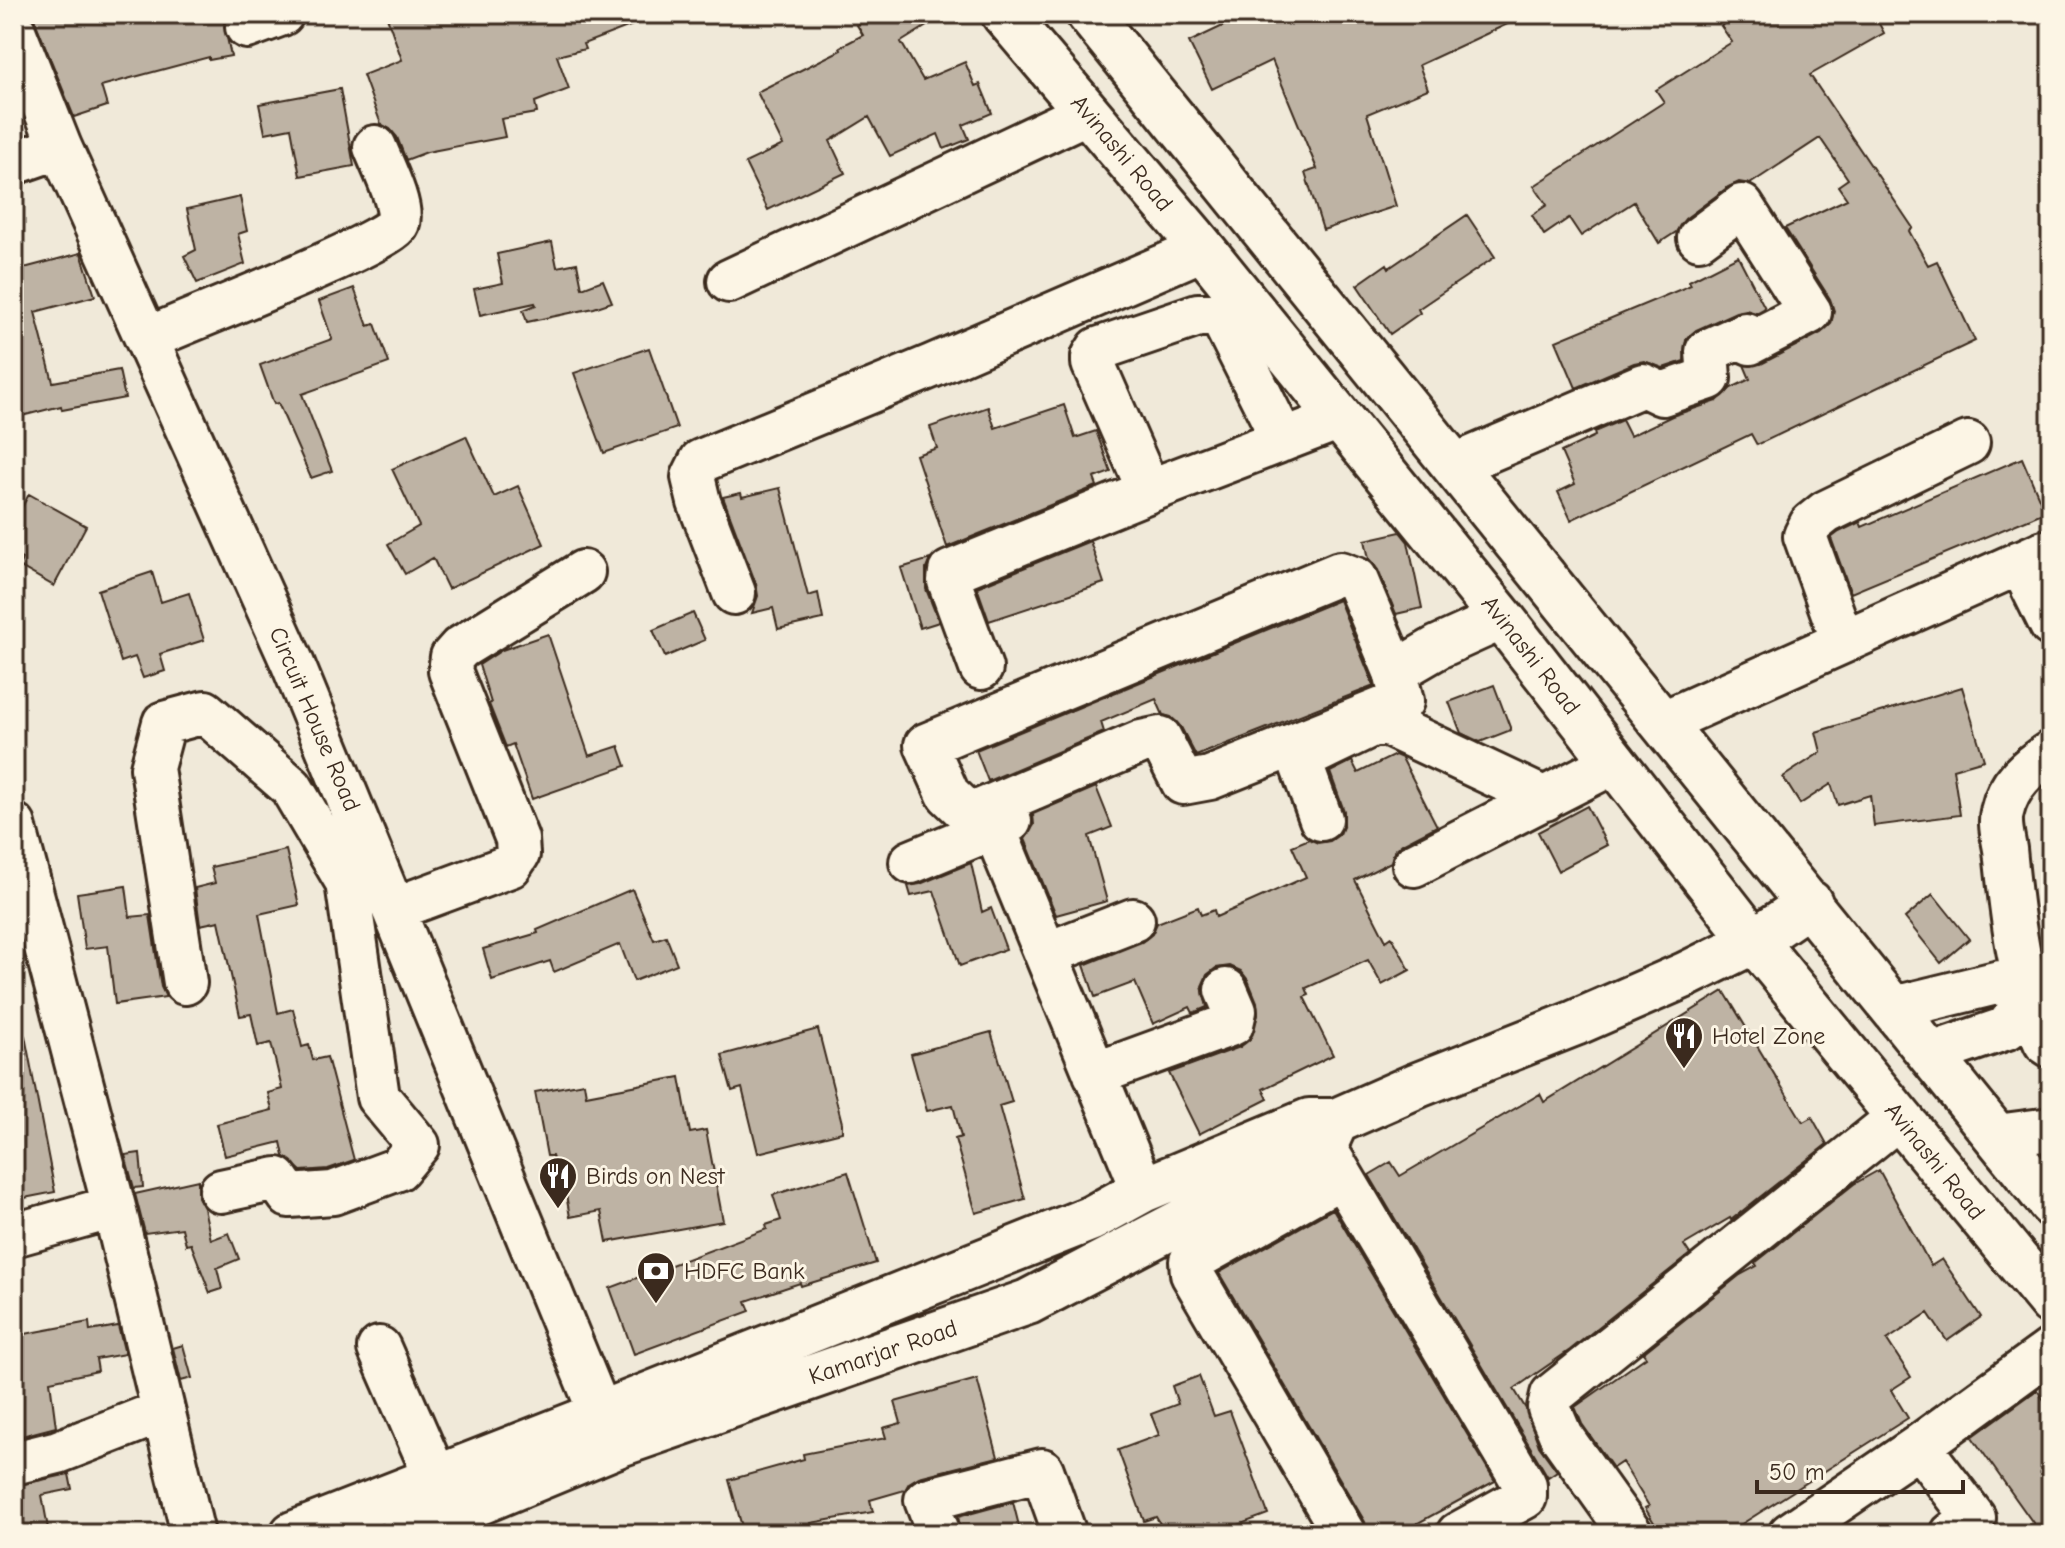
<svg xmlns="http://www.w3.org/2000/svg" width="2065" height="1548" font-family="'Comic Neue',sans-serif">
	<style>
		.building { fill: #beb3a4; stroke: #3b2a1e; stroke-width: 2 }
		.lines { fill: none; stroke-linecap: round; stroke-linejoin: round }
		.minor-casing { stroke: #3b2a1e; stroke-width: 48 }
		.major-casing { stroke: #3b2a1e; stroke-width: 50 }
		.minor { stroke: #fcf5e5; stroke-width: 42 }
		.major { stroke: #fcf5e5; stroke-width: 44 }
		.labels { text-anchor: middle; stroke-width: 6; stroke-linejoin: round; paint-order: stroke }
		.street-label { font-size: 24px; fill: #3b2a1e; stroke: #fcf5e5 }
		.poi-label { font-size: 24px; fill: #3b2a1e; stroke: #fcf5e5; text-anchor: start }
	</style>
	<rect width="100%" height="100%" fill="#f0e9d9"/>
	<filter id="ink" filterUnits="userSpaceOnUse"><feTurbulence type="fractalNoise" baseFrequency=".0125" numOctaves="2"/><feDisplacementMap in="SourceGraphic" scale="16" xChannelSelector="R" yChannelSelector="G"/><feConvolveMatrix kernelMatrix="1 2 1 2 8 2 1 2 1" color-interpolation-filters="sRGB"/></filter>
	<g filter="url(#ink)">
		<path class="building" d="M32,14H222L231,56L209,60V57L101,86L107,106L74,117Z
			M386,14H656V16L583,44L585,49L557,56L569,89L535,102L537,113L501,119L505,137L427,152L406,160L397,137L390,129L381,124L363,75L402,60Z
			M875,14H946L901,42L923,80L965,62L975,86L980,84L992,113L963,125L969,139L944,149L938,134L890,156L869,117L830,141L845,173L768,210L745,163L783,145L757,92L841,50L840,47L863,35L857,25Z
			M1248,14H1529L1419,65L1428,89L1367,114L1396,206L1323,230L1305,173L1317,169L1272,60L1212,89L1189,42Z
			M1739,14H1874L1884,33L1810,75L1913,228L1909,231L1928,265L1937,261L1975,341L1757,445L1751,434L1571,520L1558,492L1575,484L1561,452L1595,436L1594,432L1622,420L1630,436L1672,416L1717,401L1731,388L1750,379L1744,365L1761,364L1821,333L1831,324L1834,311L1830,299L1785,228L1847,199L1838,186L1848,179L1820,138L1750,184L1739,182L1728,187L1685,219L1676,232L1659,243L1634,202L1581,236L1569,218L1544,235L1532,215L1547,205L1534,186L1664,102L1656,90L1732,42L1721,26Z
			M340,89L354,166L300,176L291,128L265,133L259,104Z
			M240,197L247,231L238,234L245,264L197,283L184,256L196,250L187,209Z
			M1467,215L1495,257L1418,309L1420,313L1390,334L1357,285L1387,264L1389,268Z
			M552,242L557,267L577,263L582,288L603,280L612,302L594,308L527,322L523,310L536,305L535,303L480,315L474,289L503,283L497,254Z
			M81,253L95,296L35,312L53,382L119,370L125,398L62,410L61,406L14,418V261L22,260L24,268Z
			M1738,256L1765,308L1756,313L1746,310L1736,312L1696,330L1686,340L1684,361L1663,368L1644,361L1634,363L1576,388L1556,341L1691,285L1689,281Z
			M354,288L368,326L375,324L389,363L302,394L332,471L311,478L278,403L274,404L260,365L332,339L319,301Z
			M649,348L677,428L604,453L574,373Z
			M1064,405L1075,438L1096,431L1111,472L1094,478L1097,486L947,547L916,455L937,448L930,427L988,407L995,428Z
			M466,436L494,497L518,486L544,544L448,589L433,558L405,574L388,544L419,526L392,469Z
			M2022,458L2045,512L1851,593L1831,538L1839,532L1860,522L1862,527Z
			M780,488L808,596L818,593L823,619L778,629L773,608L752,613L758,596L756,584L723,497L741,493L742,497Z
			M29,494L86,526L54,586L19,566L22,559L14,555V522Z
			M1400,532L1408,542L1422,608L1396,614L1378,570L1369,559L1365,540Z
			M1090,541L1104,583L989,621L977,587Z
			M930,559L926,569V589L939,622L920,628L901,568Z
			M152,572L161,602L189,593L204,640L160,654L165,671L143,678L135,657L121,662L98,590Z
			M1339,600L1374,686L1196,756L1181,727L1171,717L1163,715L1156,699L1101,722L1104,732L988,781L976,750Z
			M693,613L705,640L665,657L653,630Z
			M548,634L589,756L619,746L626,766L532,799L513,744L506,747L489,704L491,703L479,665L502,650Z
			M1494,685L1511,730L1480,742L1461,733L1449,702Z
			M1962,687L1984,760L1953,769L1960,815L1874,826L1870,795L1838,805L1831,784L1800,804L1783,777L1821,752L1816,732Z
			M1395,755L1402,758L1437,826L1402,844L1394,851L1391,862L1355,880L1386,941L1392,937L1410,970L1382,985L1368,960L1306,988L1309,995L1304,997L1333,1055L1263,1089L1268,1099L1199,1134L1169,1073L1240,1047L1250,1039L1258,1015L1257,1002L1248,980L1241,971L1230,966L1216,968L1207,975L1202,986L1207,1007L1193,1013L1190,1007L1153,1024L1135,982L1095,997L1084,965L1142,942L1152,934L1157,923L1198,907L1201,915L1214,910L1216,917L1306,877L1292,846L1309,839L1318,843L1330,841L1340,834L1344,824V811L1330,772L1352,761L1358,773Z
			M1096,787L1112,827L1089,836L1107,901L1056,915L1025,839L1034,825L1033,814Z
			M1587,806L1607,845L1558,871L1538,832Z
			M286,850L299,905L259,914L278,1013L293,1009L302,1047L309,1045L313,1060L327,1057L354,1160L328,1169L301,1171L284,1156L281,1142L225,1156L217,1124L272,1110L268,1093L282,1089L271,1043L258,1046L251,1014L240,1016L219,921L200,925L195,888L215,883L211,867Z
			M971,863L982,912L991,908L1006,949L960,966L934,891L911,896L908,886L920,884Z
			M126,886L130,917L150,915L161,987L166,997L115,1004L108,946L85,949L77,893Z
			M632,889L654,940L666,936L677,964L634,981L620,944L554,972L550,961L492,980L483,949L538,933L537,930Z
			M1933,894L1969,939L1941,963L1905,918Z
			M1724,991L1803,1122L1812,1117L1827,1144L1731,1220L1730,1218L1684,1245L1690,1254L1570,1350L1514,1389L1526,1409L1539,1446L1557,1471L1548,1477L1369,1175L1391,1162L1400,1176L1540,1094L1544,1102Z
			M818,1029L842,1123V1132L758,1153L742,1088L732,1091L722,1055Z
			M991,1032L1012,1102L999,1106L1025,1199L976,1213L955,1139L961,1137L953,1105L927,1111L911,1054Z
			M25,1036L55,1192L14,1200V1038Z
			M680,1077L690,1133L706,1130L723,1221L607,1242L601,1211L570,1217L564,1183L560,1184L552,1156H547L535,1092L584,1083L586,1095Z
			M140,1153L143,1187L134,1188L125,1155Z
			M1879,1170L1931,1266L1942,1259L1981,1317L1947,1341L1928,1313L1887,1340L1911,1377L1891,1390L1908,1418L1726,1534H1661L1645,1508L1649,1506L1622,1462L1613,1468L1582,1424L1575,1407L1646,1357L1643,1353L1740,1275L1757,1266L1755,1263L1854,1184Z
			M848,1172L876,1263L801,1286L800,1283L746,1301L750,1311L634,1354L610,1288L767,1229L766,1225L781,1220L773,1195Z
			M198,1180V1197L204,1208L211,1240L229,1233L239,1259L217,1268L222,1289L210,1293L191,1244L186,1245L182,1228L145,1233L135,1194Z
			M1333,1209L1495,1481L1398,1534H1368L1365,1522L1219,1273Z
			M89,1322L90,1331L118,1326L125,1354L96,1359L98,1371L50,1381L56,1427L14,1438V1336Z
			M183,1345L192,1378L181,1381L173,1348Z
			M1199,1376L1214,1416L1230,1411L1268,1514L1238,1525L1243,1534H1166L1156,1517L1144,1521L1118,1450L1159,1435L1151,1414L1178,1404L1172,1386Z
			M977,1379L998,1457L919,1477L909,1483L905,1490L870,1500L873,1512L811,1523L814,1534H744L729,1480L804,1459L803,1454L886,1438L883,1428L901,1423L895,1402Z
			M2037,1390L2051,1410V1534H2041L1972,1437Z
			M69,1474L72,1489L42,1495L49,1534H14V1486Z
			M1013,1502L1021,1534H962L958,1517Z"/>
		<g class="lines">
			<defs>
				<path id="minor" d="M247,27L282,14
					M14,31L60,147L292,662L614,1447
					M14,163L60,147
					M729,281L1088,112
					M147,339C181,323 390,243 398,223C404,207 381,163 375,147
					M1455,465L1643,385L1662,394L1709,378L1707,351L1745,334L1750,343L1810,312L1742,206L1699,238
					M1149,491L1093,363V357L1098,349L1198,315H1216L1224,322L1283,440
					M2020,562L2051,625
					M734,593L699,502L693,477L701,461L932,366L1203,249
					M1843,642L1805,536L1811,524L1826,512L1968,443
					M981,668L949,581L950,572L1149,491L1340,418
					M1395,672L1356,579L1340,573L926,745L948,794L970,815L1141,742L1160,738L1183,783L1210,778L1402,701L1395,672L1438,647L1502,618
					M1664,722L2044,552
					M2051,752C2028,767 2008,784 2002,812C1999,823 2003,838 2005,849C2011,911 2019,985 2045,1042L2051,1046
					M1321,819L1301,764L1308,756L1370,726L1384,723L1545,799
					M14,825L114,1207L193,1534
					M994,828L1143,1190
					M911,862L1010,821
					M1414,865L1615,762
					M394,909L510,866L518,854L517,839L450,671L452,657L460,648L583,572
					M1046,954L1133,920
					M185,983L152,768L164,723L205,712L291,787L347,882L378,1097L418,1145L398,1169L333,1193L289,1196L277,1179L221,1191
					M1894,1008L2000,982L2029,997L2007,1028L1931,1054
					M1095,1074L1232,1024L1235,1011L1226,990
					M1309,1121L1525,1485V1497L1458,1534
					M1997,1136L2051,1129
					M1341,1177L1191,1261L1192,1274L1344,1534
					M14,1235L114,1207
					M379,1348L436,1478
					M1919,1446L2051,1350
					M14,1463L58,1452L163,1411
					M939,1534L926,1500L1042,1470L1065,1534
					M1631,1534L1561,1436L1549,1408L1552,1395L1899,1117
					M1790,1534L1919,1446L1974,1518L1952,1534"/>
				<path id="major" d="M1004,14L1194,238L1502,618L1742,926L2051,1302
					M1089,14L2051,1204
					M293,1534L601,1414L1092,1218L1143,1190L1309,1121H1336L1418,1085L1575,1023L1685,975L1754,941L1810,903
					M402,1534L620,1444L1028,1302L1324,1147L1336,1121"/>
			</defs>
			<use href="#minor" class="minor-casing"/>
			<use href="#major" class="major-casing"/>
			<use href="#minor" class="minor"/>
			<use href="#major" class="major"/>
		</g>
	</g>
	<defs>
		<symbol id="restaurant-pin" viewBox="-11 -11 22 30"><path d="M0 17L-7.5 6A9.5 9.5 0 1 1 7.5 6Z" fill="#3b2a1e" stroke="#fcf5e5"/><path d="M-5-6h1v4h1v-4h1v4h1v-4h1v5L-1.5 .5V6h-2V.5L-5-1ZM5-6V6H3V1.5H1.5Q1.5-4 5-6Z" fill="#fff"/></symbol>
		<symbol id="bank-pin" viewBox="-11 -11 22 30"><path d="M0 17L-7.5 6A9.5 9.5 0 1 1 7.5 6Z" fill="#3b2a1e" stroke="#fcf5e5"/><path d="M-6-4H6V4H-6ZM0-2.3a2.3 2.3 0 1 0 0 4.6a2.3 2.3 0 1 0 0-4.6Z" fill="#fff"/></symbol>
	</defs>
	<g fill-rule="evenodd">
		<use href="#restaurant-pin" x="1662" y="1014" width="44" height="60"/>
		<use href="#restaurant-pin" x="536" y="1154" width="44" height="60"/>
		<use href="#bank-pin" x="634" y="1249" width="44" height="60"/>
	</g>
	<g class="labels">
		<g class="street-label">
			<text transform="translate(1122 153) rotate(50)" y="8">Avinashi Road</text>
			<text transform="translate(1531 655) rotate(52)" y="8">Avinashi Road</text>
			<text transform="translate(315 719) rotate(67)" y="8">Circuit House Road</text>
			<text transform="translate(1935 1161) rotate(51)" y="8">Avinashi Road</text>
			<text transform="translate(883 1352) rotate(-19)" y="8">Kamarjar Road</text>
		</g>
		<g class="poi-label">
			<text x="1712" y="1044">Hotel Zone</text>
			<text x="586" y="1184">Birds on Nest</text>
			<text x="684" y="1279">HDFC Bank</text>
		</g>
	</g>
	<rect width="2065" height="1548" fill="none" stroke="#fcf5e5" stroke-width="48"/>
	<rect x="24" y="24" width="2017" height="1500" fill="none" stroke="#3b2a1e" stroke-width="3" filter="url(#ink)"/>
	<path d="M1757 1480v12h206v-12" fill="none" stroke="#3b2a1e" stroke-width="4"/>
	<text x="1769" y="1480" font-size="24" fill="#3b2a1e" stroke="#fcf5e5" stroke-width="6" paint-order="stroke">50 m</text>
</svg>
